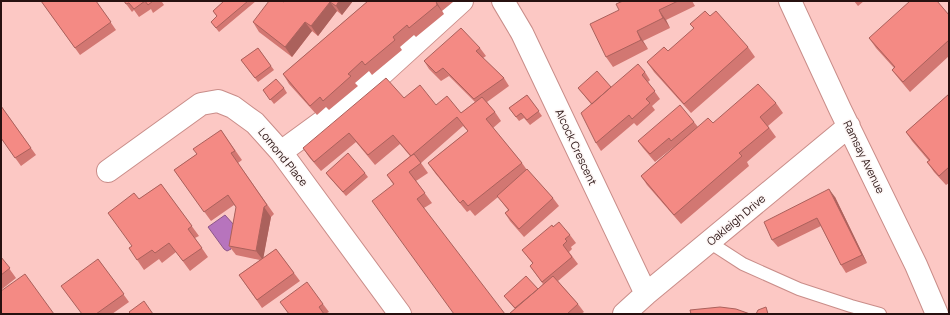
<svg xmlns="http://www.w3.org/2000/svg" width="950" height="315" font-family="Manrope,sans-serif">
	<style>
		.water { fill: #b774bd; stroke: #8c5689 }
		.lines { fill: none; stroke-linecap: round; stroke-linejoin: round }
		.lane-casing { stroke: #c98d89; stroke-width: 14 }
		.street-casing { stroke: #c98d89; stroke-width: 24 }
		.lane { stroke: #fff; stroke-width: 12 }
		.street { stroke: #fff; stroke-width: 22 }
		.wall { fill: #d27772 }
		.shaded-wall { fill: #ab615c }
		.building { fill: #f48a84; stroke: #ab615c }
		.labels { text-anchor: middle; stroke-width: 3; stroke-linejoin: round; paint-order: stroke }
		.street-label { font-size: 11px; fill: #271110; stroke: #fdf6f5 }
	</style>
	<rect width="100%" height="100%" fill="#fcc8c4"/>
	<path class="water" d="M225,215L234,225L231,249L227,251L224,249L208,227Z"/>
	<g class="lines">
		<defs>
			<path id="lane" d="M709,242L743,264L799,289L851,306L880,314"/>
			<path id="street" d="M503,1L522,33L646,294
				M790,1L840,109L916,265L937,314
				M281,152L344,106L383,73L462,1
				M108,171L201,104L218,101L233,107L255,123L281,152L400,314
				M624,314L646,294L849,126"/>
		</defs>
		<use href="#lane" class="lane-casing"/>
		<use href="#street" class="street-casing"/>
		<use href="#lane" class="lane"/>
		<use href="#street" class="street"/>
	</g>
	<path class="wall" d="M41,1H96L116,30L80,55Z
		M124,1H163L162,2L164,5L153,13L151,9L139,17L134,10L132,12Z
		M224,1H256L219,32L211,22L217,17L213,11Z
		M285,1H353L342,15L337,11L318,36L312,31L292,57L259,32L253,22Z
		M368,1H452L453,2L442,11L444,14L416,37L414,35L400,47L402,50L372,75L369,71L355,83L358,86L329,110L326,107L317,115L289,84L283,74Z
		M623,1H692L695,6L666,20L670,28L643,41L648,49L613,67L606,57L619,10Z
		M854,1H864L858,6Z
		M949,15V56L910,92L899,79L892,70L894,68L876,48L869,38Z
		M710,16L748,47L755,57L691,113L654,72L647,62L668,51L694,29L690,24Z
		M258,48L274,70L258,82L241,60Z
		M480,48L486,56L483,58L504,78L509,86L487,102L495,112L501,121L493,128L522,163L527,170L553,198L559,206L524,237L510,221L505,213L508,210L498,197L475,216L470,210L467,212L435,173L428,163L468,131L463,126L421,163L428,173L416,181L432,203L424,208L393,184L387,175L410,156L400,144L375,165L356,142L321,171L309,157L303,148L404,98L436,105L461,113L475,102L449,76L441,81L429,69L424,61Z
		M645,72L650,80L648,82L660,99L652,106L655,110L637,126L634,123L601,151L596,143L591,104L578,88L611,87Z
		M284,88L287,93L274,104L263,90Z
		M949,94V183L946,185L934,172L927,162L929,161L912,141L906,132Z
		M527,95L542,116L530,125L524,118L519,121L509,108Z
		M776,103L783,113L768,126L776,137L747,162L749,166L681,224L647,185L641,176L675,146L655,162L643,148L638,141L694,122L698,127L713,123Z
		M1,106L36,155L21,166L1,138Z
		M221,130L242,160L238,163L274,214L271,217L263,258L276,249L300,281L262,308L239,275L260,260L236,255L229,246L236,207L234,205L211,221L174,170L197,154Z
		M326,173H365L368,177L346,196L329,177Z
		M161,184L199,236L195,238L208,257L190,271L176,252L162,263L159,259L144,270L129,248L132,246L139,199Z
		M835,197L867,263L846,273L841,265L821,226L778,247L772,240Z
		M553,227L570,235L576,243L571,247L572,249L569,252L578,264L558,281L578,304L584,312L581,314H509L515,309L504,296L538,289L543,284L530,266L533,264L522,250Z
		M1,257L16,278L1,290Z
		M98,259L129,302L112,314H82Z
		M323,304L329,312L325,314H288Z"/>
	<path class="shaded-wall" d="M339,1H353L342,15L336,6Z
		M436,1L442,11L444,14L437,5Z
		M330,2L337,11L318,36L311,26Z
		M659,10L666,20L670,28L663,18Z
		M305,22L312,31L292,57L285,47Z
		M637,31L643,41L648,49L641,40Z
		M829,189L835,197L867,263L862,255Z
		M264,207L271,217L263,260L256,251Z"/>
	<path class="building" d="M41,1H96L111,22L75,48Z
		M124,1H153L148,5L145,1L134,9L129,3L126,4Z
		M224,1H248L216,28L211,22L217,16L213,11Z
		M269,1H282L284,2L285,1H339L336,6L330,2L311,26L305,22L285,47L253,22Z
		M368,1H436L437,5L409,28L407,25L393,37L395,40L365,65L362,61L348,74L351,76L323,101L320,97L310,106L283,74Z
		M623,1H678L659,10L663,18L637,31L641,40L606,57L590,24L619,10L616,4Z
		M910,1H937L949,15V40L903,82L892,70L895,67L869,38Z
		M705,11L710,16L716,11L748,47L684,104L647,62L664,47L668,51L694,28L690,24Z
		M461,28L480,48L476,51L504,78L474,99L443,68L436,73L424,61Z
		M258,48L271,66L255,78L241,60Z
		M638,64L645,72L642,75L655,91L646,99L650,103L632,119L629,115L596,143L581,113Z
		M597,71L611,87L592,104L578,88Z
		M386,78L404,98L420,85L436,105L447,96L461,113L482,97L495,112L486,119L522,163L468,206L463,200L460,203L428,163L468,131L457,117L411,156L393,135L368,155L349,133L314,162L303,148Z
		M276,79L284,88L270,100L263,90Z
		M758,84L776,103L760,117L769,128L739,153L742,156L674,215L641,176L708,118L713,123Z
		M949,94V167L939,176L927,162L930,160L906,132Z
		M527,95L539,111L527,120L521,113L516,117L509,108Z
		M680,105L694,122L671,141L669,138L650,154L638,141Z
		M1,106L31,148L15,158L1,138Z
		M221,130L235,151L231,153L267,205L264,207L256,251L229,246L236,207L228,195L204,212L174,170L197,154L193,149Z
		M348,153L365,173L343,192L326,173Z
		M414,154L421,163L409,172L425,193L417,199L505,314H454L372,201L394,184L387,175L412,155Z
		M527,169L553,198L519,229L505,213L509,210L497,196Z
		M161,184L192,226L188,229L202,248L183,261L169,243L155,253L152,250L137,260L129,248L132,246L108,213L134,193L139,199Z
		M829,189L862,255L841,265L817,218L772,240L764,222Z
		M559,222L570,235L565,239L567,241L563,245L572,257L542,282L530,266L533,263L522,250L552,225L553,227Z
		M276,249L294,273L257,300L239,275Z
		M1,257L10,268L1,275Z
		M98,259L124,294L96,314H82L61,286Z
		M25,274L54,314H1V291Z
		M526,276L538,289L515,308L504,296Z
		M553,276L578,304L567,314H509Z
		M307,282L323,304L319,307L324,314H289L280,302Z
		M144,301L153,314H131L129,312Z
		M720,307L736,309L750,314H691L690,310Z
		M766,307L768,314H756L758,310Z"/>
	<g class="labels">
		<g class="street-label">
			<text transform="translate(576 147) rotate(65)" y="4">Alcock Crescent</text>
			<text transform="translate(283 157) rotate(51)" y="4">Lomond Place</text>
			<text transform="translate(864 157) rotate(64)" y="4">Ramsay Avenue</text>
			<text transform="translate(736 220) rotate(-40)" y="4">Oakleigh Drive</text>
		</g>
	</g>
	<rect width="950" height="315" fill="none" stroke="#271110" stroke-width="4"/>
</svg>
